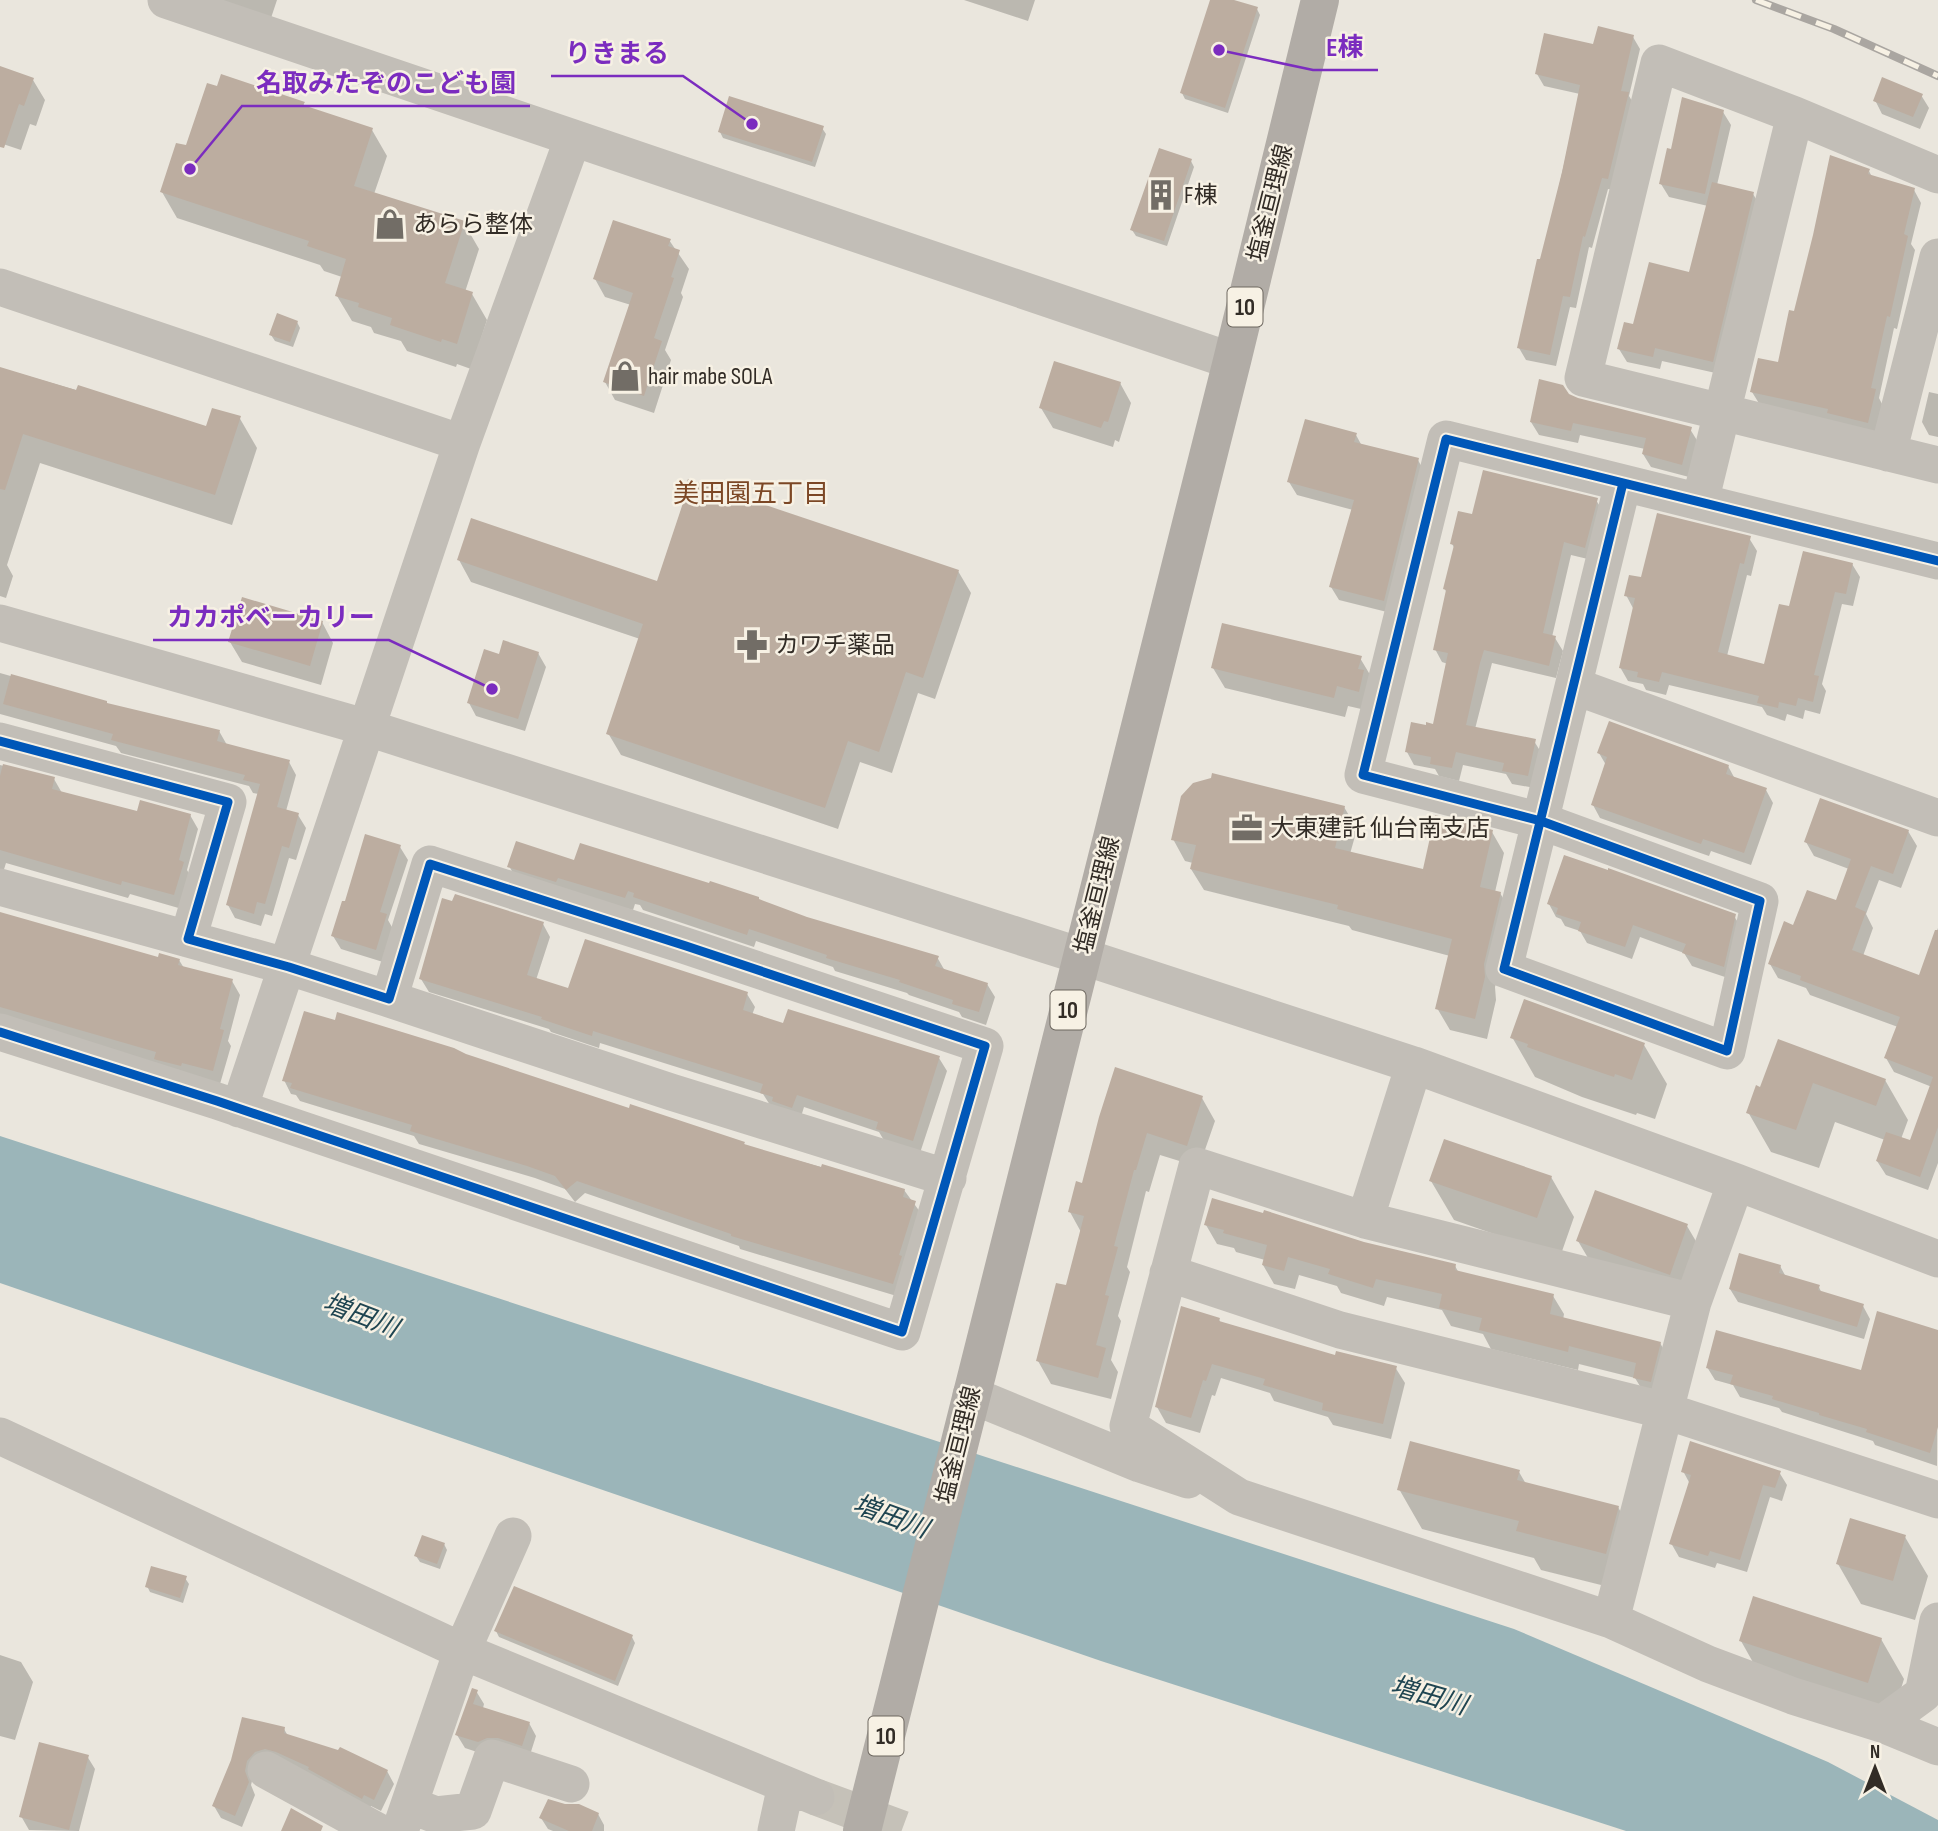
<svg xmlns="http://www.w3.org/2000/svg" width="1938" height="1831" font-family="'Sofia Sans Condensed','Noto Sans JP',sans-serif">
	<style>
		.water { fill: #9bb5b9 }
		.shadow { fill: #0003 }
		.building { fill: #bcada0 }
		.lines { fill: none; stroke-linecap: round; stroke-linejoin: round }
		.minor-tunnel { stroke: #c5c1b8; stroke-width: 37; stroke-dasharray: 37 18; stroke-linecap: butt }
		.minor { stroke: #c2beb7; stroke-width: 37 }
		.major { stroke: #b1aca6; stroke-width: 38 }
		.rail-casing { stroke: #aaa6a1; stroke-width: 8 }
		.rail { stroke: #f7f1e4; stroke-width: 5; stroke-dasharray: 16; stroke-linecap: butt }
		.cycleway-casing { stroke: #f7f1e4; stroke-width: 13 }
		.cycleway { stroke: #0057b8; stroke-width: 9 }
		.labels { text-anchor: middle; stroke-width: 5; stroke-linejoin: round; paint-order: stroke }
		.shield { fill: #f7f1e4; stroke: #6d675f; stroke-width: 2 }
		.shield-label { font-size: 23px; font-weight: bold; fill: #322c26 }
		.poi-label { font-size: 24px; fill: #322c26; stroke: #f7f1e4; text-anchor: start }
		.street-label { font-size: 24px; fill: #322c26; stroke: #f7f1e4 }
		.neighbourhood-label { font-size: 26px; fill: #7c4725; stroke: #f7f1e4 }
		.water-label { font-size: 26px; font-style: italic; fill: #1f4551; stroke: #f7f1e4 }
		.leader { fill: none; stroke: #7b2cbf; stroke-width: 2.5 }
		.callout-dot { fill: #7b2cbf; stroke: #f7f1e4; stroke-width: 2.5 }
		.callout-label { font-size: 26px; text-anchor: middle; font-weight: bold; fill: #7b2cbf; stroke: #f7f1e4; stroke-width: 5; stroke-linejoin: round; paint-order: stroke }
	</style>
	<rect width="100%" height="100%" fill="#eae6dd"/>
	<path class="water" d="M0,1136L1514,1629L1828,1762L1938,1820V1831H1626L1101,1661L0,1283Z"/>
	<path class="shadow" d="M208,0H277L267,30Z
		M964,0H1035L1028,21Z
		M1212,0H1228L1257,9L1260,15L1228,113L1185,99L1182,93Z
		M1633,37L1640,49L1629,96L1635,106L1614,190L1608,189L1592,248L1589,247L1576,308L1570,307L1556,366L1526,360L1519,348L1542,261L1580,94L1544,86L1537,74L1594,47Z
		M0,68L33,80L45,100L36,126L30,124L21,150L0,143Z
		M1921,95L1929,108L1920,129L1882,114L1875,100Z
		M303,103L306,108L372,130L387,156L374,194L464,223L479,249L465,292L472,294L487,320L471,369L457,364L456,367L407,351L401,341L374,333L371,327L352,321L337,296L342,277L324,271L320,265L177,218L162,192L187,148Z
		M1723,112L1731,125L1717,185L1753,194L1761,207L1720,374L1662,361L1660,369L1627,362L1619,349L1634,326L1691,274L1708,206L1669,197L1661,184L1672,151Z
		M822,128L826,134L815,167L723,138L720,132Z
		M1191,161L1194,167L1167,246L1136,236L1132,230Z
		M1869,171L1872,177L1914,190L1921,203L1911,244L1915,250L1897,329L1894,328L1879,398L1882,404L1875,435L1760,405L1752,392L1779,364L1795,313Z
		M669,240L689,269L681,293L683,297L665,350L671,360L654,413L615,400L605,382L631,305L605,297L595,279Z
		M297,322L300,328L293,347L275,341L271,335Z
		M0,368L207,428L239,417L257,448L232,525L40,463L7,565L13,576L6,598L0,596Z
		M1120,383L1131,403L1119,442L1115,440L1113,447L1053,428L1041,408Z
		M1929,392L1938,394V437L1929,435L1922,422Z
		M1568,395L1577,400L1690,429L1698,442L1689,477L1651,467L1643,454L1645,449L1580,435L1578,443L1539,435L1531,422Z
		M1356,435L1362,446L1418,460L1425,473L1391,613L1339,600L1331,587L1353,510L1297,495L1289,482Z
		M682,498L958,571L971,593L935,699L918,693L892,773L860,762L838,829L621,755L608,733L640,639L471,582L459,560L658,583L685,503Z
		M1596,500L1604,513L1592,560L1571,555L1552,637L1555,638L1563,651L1556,678L1492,663L1475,729L1534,741L1542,754L1535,788L1512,784L1506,774L1463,765L1459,781L1439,776L1435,769L1414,765L1407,752L1434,726L1448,664L1442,662L1435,649L1447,594L1445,589L1455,549L1452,544L1473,516Z
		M1749,538L1757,551L1751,576L1747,575L1727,656L1766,666L1791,608L1852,564L1860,577L1853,606L1842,604L1822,684L1826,691L1820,714L1805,710L1803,719L1787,714L1785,721L1767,715L1762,707L1669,685L1666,695L1646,690L1643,684L1628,681L1620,667L1634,610L1626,595L1642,580Z
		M322,622L333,643L321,685L242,662L230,642Z
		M538,653L546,667L525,731L476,716L469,703L500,656Z
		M1360,658L1372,678L1370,711L1348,706L1345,717L1225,688L1213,668Z
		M0,673L106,703L107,705L219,731L227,745L289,762L296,775L286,811L298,815L306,828L296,860L289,858L272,916L265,914L261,926L235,918L228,905L259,794L253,793L249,786L121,753L116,746L0,714Z
		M1599,753L1728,766L1735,779L1766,790L1773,803L1751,865L1711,851L1709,856L1600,818L1593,805L1606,765Z
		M0,765L54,779L62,793L138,813L190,815L198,829L187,870L191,877L182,909L130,894L128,898L6,863L0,882Z
		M1344,807L1357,829L1350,854L1424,872L1492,832L1504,853L1495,892L1500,893L1513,915L1495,987L1496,1000L1487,1039L1450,1030L1437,1008L1450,956L1352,930L1349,926L1204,890L1191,869L1193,863L1185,861L1173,839Z
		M1908,831L1917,846L1901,888L1879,880L1866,914L1873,928L1863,956L1920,977L1938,928V1163L1928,1190L1886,1175L1877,1161L1885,1140L1835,1122L1819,1168L1771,1152L1748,1112L1761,1089L1779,1041L1885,1080L1908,1120L1901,1139L1911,1142L1932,1087L1894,1072L1886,1058L1898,1027L1810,995L1806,988L1778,978L1770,964L1794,927L1837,903L1849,869L1814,856L1806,842Z
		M400,847L408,860L388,920L393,929L383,962L341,949L333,936Z
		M575,863L807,919L937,957L945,971L987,984L995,997L986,1025L962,1017L959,1012L909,995L907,993L835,971L833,967L756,941L754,947L643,910L640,905L635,904L633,910L517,880L509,866Z
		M1549,904L1734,916L1742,929L1731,979L1692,966L1684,953L1640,937L1632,959L1587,943L1580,931L1565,926L1561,919L1556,917Z
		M0,914L159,960H179L184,968L232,981L240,995L228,1041L231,1046L220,1084L0,1020Z
		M543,924L550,937L536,980L570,990L747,994L755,1007L752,1015L784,1025L939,1058L947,1071L920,1153L885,1142L879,1132L804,1107L800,1120L770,1105L763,1094L600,1043L599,1048L551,1032L549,1029L429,992L421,979Z
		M1512,1037L1644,1045L1667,1084L1655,1119L1637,1113L1636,1115L1582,1097L1535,1077Z
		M465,1056L630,1110L744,1143L745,1146L904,1190L923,1216L900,1297L740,1249L739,1246L585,1193L575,1202L565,1189L535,1178L419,1144L414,1136L300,1101L296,1095L291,1094L284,1080Z
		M1202,1098L1215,1121L1199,1167L1160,1155L1149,1192L1146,1191L1127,1267L1130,1272L1118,1316L1121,1321L1111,1360L1118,1372L1111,1399L1051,1384L1038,1361L1068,1287L1081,1232L1070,1212L1083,1185L1100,1117Z
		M1551,1177L1574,1217L1560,1257L1454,1220L1431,1181Z
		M1206,1225L1363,1243L1455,1266L1459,1273L1553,1296L1564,1314L1563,1320L1660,1343L1671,1362L1661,1400L1646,1396L1635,1378L1579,1364L1578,1370L1491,1349L1483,1334L1451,1326L1442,1310L1387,1297L1384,1306L1341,1293L1337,1286L1299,1275L1295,1289L1274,1284L1263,1265L1265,1260L1236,1252L1234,1248L1217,1244Z
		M1687,1226L1710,1265L1692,1313L1601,1280L1578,1241Z
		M1780,1266L1786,1277L1819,1287L1822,1294L1863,1306L1870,1319L1864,1339L1738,1302L1730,1289Z
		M1219,1319L1221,1324L1337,1357L1395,1367L1405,1383L1391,1439L1333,1425L1328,1417L1274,1401L1270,1393L1221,1378L1215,1396L1212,1395L1200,1433L1166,1423L1157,1407Z
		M1938,1332L1937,1466L1875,1445L1873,1441L1782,1412L1779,1408L1740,1397L1733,1385L1715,1380L1707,1367L1862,1372Z
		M1683,1471L1779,1472L1787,1485L1782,1501L1770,1497L1747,1572L1717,1563L1715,1568L1679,1557L1671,1543L1690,1484Z
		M1519,1472L1526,1484L1618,1507L1640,1547L1629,1592L1541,1570L1534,1558L1422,1529L1399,1489Z
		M1905,1537L1928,1576L1915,1620L1861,1604L1838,1564Z
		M444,1544L447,1550L440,1569L420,1562L416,1556Z
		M185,1578L189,1584L183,1603L150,1592L147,1586Z
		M496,1631L632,1637L635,1643L618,1686L499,1637Z
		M1881,1639L1904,1679L1891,1721L1763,1680L1741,1641Z
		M0,1655L21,1662L33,1682L15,1740L0,1736Z
		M476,1691L484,1704L483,1708L529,1723L536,1736L529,1758L486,1755L465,1748L457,1735Z
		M284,1729L288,1736L387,1771L394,1784L381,1811L371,1806L369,1810L254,1773L251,1785L255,1795L242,1827L221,1818L214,1806L233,1761Z
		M87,1756L95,1769L79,1831L29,1830L21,1816Z
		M598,1814L604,1825V1831H553L548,1829L541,1818Z"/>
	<path class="building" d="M1210,0H1234L1258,7L1225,108L1180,93Z
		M1598,26L1634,35L1621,91L1629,92L1608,179L1602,178L1585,237L1583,236L1570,297L1563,296L1550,355L1517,348L1537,259H1540L1562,172L1580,85L1535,74L1544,33L1593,44Z
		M0,66L34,78L24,106L19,104L4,148L0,147Z
		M221,74L305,102L303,105L373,128L354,186L465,221L445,283L473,292L457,344L442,339L441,342L390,325L392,318L358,307L359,303L335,296L346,259L307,246L309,241L160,192L176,143L186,145L207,83L217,86Z
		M1882,77L1923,94L1913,117L1873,101Z
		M729,96L824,126L812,162L718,132Z
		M1682,97L1724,110L1705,194L1659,184L1667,148L1671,149Z
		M1159,148L1192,159L1164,241L1130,230Z
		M1830,155L1870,169L1868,174L1915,188L1904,234L1908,236L1890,317L1887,316L1871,388L1876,389L1868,423L1827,413L1828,409L1750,392L1758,358L1778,362L1789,310L1794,311L1813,235Z
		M1712,182L1754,192L1713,362L1655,348L1653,357L1617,349L1624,322L1633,324L1649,262L1689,272Z
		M613,220L671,239L668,246L680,250L671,277L674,278L654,338L662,341L644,396L603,382L633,293L593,279Z
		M277,313L298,321L290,342L269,335Z
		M1054,361L1121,382L1108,422L1104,421L1101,428L1039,408Z
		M0,367L76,390L78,385L206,426L212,408L241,416L215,495L23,434L5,490L0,489Z
		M1539,379L1563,385L1569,394L1578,398L1692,427L1682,465L1642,454L1646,438L1573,423L1571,431L1530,422Z
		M1305,419L1357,433L1354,442L1419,458L1384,601L1329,587L1354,500L1287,482Z
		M1483,470L1598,498L1585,548L1564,542L1543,633L1556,636L1549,666L1484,650L1480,663L1466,725L1536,739L1528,776L1502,771L1504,763L1456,752L1452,768L1430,764L1431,757L1405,752L1411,722L1426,725V722L1433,724L1448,653L1433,650L1446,590L1443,589L1454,545L1450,544L1458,511L1472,514Z
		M688,479L959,570L923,678L906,672L879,752L848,741L825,808L606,734L643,624L457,560L471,518L657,581L684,500L680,498Z
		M1657,513L1751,536L1744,564L1740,563L1718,652L1764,664L1779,604L1789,606L1803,551L1853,563L1846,594L1835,592L1814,675L1819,676L1813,702L1798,698L1796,706L1779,702L1778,708L1757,703L1759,696L1662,672L1659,682L1637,677L1638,672L1619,668L1635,598L1624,596L1629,575L1641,577Z
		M242,597L323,621L310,666L228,642Z
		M1222,623L1362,656L1358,669L1364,670L1359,692L1337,686L1334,698L1211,668Z
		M503,640L539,652L518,719L467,703L484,649L499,654Z
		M11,674L107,701V703L220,730L217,741L290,760L277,807L299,813L289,848L282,846L265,904L257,902L254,914L226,905L260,784L243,780L245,775L111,740L113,734L3,704Z
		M1609,721L1729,765L1726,774L1767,788L1744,853L1703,839L1701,844L1591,805L1607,757L1597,753Z
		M3,764L55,777L52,789L137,811L140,800L191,814L179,860L184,862L174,895L122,881L121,885L0,850V776Z
		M1212,773L1345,806L1335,848L1423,869L1435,815L1493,830L1480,887L1501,892L1484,964L1485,977L1475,1019L1435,1009L1452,939L1337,909L1338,905L1190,869L1196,845L1171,840L1181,796L1193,783L1211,778Z
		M1820,798L1909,830L1893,874L1871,866L1855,907L1866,912L1852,950L1919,975L1935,930H1938V1127L1920,1177L1876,1161L1886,1132L1910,1140L1933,1077L1884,1058L1900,1017L1800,980L1801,976L1768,964L1784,921L1793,925L1807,890L1836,900L1851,859L1804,842Z
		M365,834L401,845L380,912L387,914L376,950L331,936L342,901H345Z
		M516,841L574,860L580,843L709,883L710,881L759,897V899L807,917L939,956L935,966L988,983L979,1012L952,1004L953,1000L899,982L900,980L826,958L827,955L749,929L747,935L633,897L634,893L628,891L625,898L558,878L556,882L507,867Z
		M1564,855L1608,870V868L1736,914L1724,967L1682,953L1686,944L1633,925L1625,947L1578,931L1581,922L1556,914L1558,908L1547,904Z
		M455,894L544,922L527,975L568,988L585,939L748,992L743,1010L783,1023L788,1009L940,1056L913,1141L876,1129L878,1122L797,1095L792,1108L772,1101L773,1097L760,1093L763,1084L593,1031L592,1036L541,1019L542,1017L419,979L442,898L452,901Z
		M0,912L158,957L159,953L180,959L178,965L233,979L220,1029L224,1030L213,1071L182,1063L181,1066L157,1060L154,1059L156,1052L0,1007Z
		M1524,999L1645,1043L1632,1080L1615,1074L1614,1077L1558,1058L1527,1047L1528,1044L1510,1038Z
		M304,1011L335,1020L337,1012L454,1048L466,1054L629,1108L630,1104L745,1142L744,1144L821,1167L822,1164L905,1189L903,1197L916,1201L899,1255L902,1256L893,1284L731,1236V1234L577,1181L566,1190L555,1176L527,1166L410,1131L412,1125L290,1088L292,1083L282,1081Z
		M1778,1039L1886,1079L1876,1106L1813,1083L1796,1130L1746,1113L1756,1085L1760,1087Z
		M1115,1067L1203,1096L1187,1146L1147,1133L1136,1170H1134L1114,1246L1118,1247L1105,1295L1109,1296L1096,1345L1106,1348L1098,1378L1036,1361L1056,1283L1066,1285L1084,1216L1068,1212L1076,1181L1082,1183L1099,1117Z
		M1444,1139L1552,1176L1537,1218L1429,1181Z
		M1595,1190L1688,1224L1670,1275L1576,1241Z
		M1212,1198L1263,1213L1264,1210L1364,1242L1456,1264L1455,1270L1554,1294L1550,1314L1661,1342L1651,1382L1633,1378L1636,1363L1569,1346L1568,1352L1479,1330L1482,1318L1439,1308L1442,1294L1376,1279L1373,1288L1328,1274L1330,1269L1288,1257L1284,1271L1262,1265L1267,1245L1223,1233L1224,1230L1204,1225Z
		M1739,1253L1781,1265L1779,1273L1820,1285L1818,1290L1864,1304L1857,1327L1729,1289Z
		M1181,1306L1220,1318L1219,1321L1335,1355L1336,1351L1397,1366L1383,1424L1322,1410L1323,1403L1263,1385L1265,1379L1212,1364L1206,1381L1203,1380L1191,1418L1155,1407Z
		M1877,1311L1938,1330V1427L1930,1453L1866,1432L1867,1429L1819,1415V1413L1772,1399L1773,1396L1730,1384L1733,1375L1706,1368L1716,1330L1861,1370Z
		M1410,1441L1520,1470L1517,1480L1619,1506L1606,1554L1516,1531L1519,1521L1397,1490Z
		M1690,1441L1781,1471L1775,1488L1763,1485L1740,1560L1710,1551L1708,1556L1669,1544L1691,1475L1681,1472Z
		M1850,1518L1906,1535L1893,1581L1836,1564Z
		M422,1535L445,1543L437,1564L414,1556Z
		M151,1566L187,1576L180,1598L145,1587Z
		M514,1586L633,1635L615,1681L494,1631Z
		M1753,1596L1882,1638L1868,1683L1739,1641Z
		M472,1688L478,1690L473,1704L530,1722L522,1746L498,1738H487L478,1742L455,1735Z
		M242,1717L285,1727L284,1733L338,1750L340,1747L388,1770L374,1800L364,1795L362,1799L308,1769L309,1767L276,1752L265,1749L255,1752L247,1761L245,1771L249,1782L235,1816L212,1806L231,1760Z
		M39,1742L89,1755L69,1830L19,1817Z
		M548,1799L565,1804H579L599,1813L592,1831H569L539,1818Z
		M291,1808L323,1826L321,1831H281Z"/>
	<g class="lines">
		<path class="minor-tunnel" d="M816,1797L907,1831"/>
		<path class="minor" d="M166,0L1232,361
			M1795,115L1659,63L1583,378L1938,465
			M0,287L462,443
			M1888,453L1938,257
			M1623,483L1504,969L1727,1051L1760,901L1541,821L1363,775L1446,439L1938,561
			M1700,502L1795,115L1938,175
			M0,623L368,728L1081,956L1414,1065L1736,1182L1938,1259
			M1574,686L1938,818
			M0,741L228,802L188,939L289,967L389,999L430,864L686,946L985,1046L902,1332L217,1101L0,1032
			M0,887L188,939
			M389,999L671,1092L948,1178
			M1414,1065L1365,1220L1197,1166L1128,1426L1239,1497L1611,1620L1693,1302L1736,1182
			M239,1109L462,443L573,138
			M1365,1220L1693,1302
			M1168,1273L1340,1330L1666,1411L1938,1500
			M971,1395L1140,1464L1188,1480
			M0,1436L462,1651L816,1797
			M1611,1620L1708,1664L1793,1696L1882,1724L1923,1694L1938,1621
			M1882,1724L1938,1747
			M266,1770L377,1831
			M410,1805L436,1815L473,1811L492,1758L571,1784
			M400,1831L462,1651L513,1536
			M776,1831L786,1785"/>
		<path class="major" d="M862,1831L1232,361L1320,0"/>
		<defs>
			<path id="rail" d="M1756,0L1834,29L1938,76"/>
		</defs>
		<use href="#rail" class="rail-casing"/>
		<use href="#rail" class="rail"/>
		<defs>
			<path id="cycleway" d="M1623,483L1504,969L1727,1051L1760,901L1541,821L1363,775L1446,439L1938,561
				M0,741L228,802L188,939L289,967L389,999L430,864L686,946L985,1046L902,1332L217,1101L0,1032"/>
		</defs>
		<use href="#cycleway" class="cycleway-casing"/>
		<use href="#cycleway" class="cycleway"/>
	</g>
	<defs>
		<symbol id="building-bare" viewBox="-9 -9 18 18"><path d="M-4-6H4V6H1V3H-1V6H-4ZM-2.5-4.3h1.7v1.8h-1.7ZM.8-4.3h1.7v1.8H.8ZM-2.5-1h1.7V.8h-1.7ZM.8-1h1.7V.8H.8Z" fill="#726d66" stroke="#f7f1e4" stroke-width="2.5" paint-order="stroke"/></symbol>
		<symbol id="shop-bare" viewBox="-9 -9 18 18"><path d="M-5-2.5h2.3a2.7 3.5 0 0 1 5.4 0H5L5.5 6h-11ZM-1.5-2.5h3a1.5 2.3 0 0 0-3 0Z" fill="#726d66" stroke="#f7f1e4" stroke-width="2.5" paint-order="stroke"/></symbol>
		<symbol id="pharmacy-bare" viewBox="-9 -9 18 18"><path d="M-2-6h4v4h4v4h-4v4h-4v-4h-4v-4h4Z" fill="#726d66" stroke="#f7f1e4" stroke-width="2.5" paint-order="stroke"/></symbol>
		<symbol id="office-bare" viewBox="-9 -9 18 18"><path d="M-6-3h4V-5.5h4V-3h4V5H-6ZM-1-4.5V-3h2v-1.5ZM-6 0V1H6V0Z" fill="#726d66" stroke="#f7f1e4" stroke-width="2.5" paint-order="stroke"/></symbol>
	</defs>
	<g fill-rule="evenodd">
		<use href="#building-bare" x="1139" y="173" width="44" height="44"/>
		<use href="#shop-bare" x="368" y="202" width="44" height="44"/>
		<use href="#shop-bare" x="603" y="354" width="44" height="44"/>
		<use href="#pharmacy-bare" x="730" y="623" width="44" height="44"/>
		<use href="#office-bare" x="1225" y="806" width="44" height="44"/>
	</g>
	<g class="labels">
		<g class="shield">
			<rect x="1227.5" y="287.5" width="35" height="39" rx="5"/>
			<rect x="1050.5" y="990.5" width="35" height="39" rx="5"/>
			<rect x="868.5" y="1716.5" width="35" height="39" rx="5"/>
		</g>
		<g class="shield-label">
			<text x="1245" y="315">10</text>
			<text x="1068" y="1018">10</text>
			<text x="886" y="1744">10</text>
		</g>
		<g class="poi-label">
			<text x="1184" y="203">F棟</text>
			<text x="413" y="232">あらら整体</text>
			<text x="648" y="384">hair mabe SOLA</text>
			<text x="775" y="653">カワチ薬品</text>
			<text x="1270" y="836">大東建託 仙台南支店</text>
		</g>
		<g class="street-label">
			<text transform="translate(1270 203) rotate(-76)" y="8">塩釜亘理線</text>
			<text transform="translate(1097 895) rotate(-76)" y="8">塩釜亘理線</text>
			<text transform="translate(958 1445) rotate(-76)" y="8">塩釜亘理線</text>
		</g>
		<g class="neighbourhood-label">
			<text x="751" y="502">美田園五丁目</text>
		</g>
		<g class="water-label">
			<text transform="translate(361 1315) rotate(21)" y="9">増田川</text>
			<text transform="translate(891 1516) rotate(20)" y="9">増田川</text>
			<text transform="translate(1429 1695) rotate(16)" y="9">増田川</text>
		</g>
	</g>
	<path class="leader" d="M1219 50L1313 70H1378M752 124L683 76H551M190 169L242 106H530M492 689L389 640H153"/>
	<g class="callout-dot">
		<circle cx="1219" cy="50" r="7"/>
		<circle cx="752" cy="124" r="7"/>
		<circle cx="190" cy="169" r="7"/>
		<circle cx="492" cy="689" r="7"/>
	</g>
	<g class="callout-label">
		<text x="1345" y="56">E棟</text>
		<text x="617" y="62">りきまる</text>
		<text x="386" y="92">名取みたぞのこども園</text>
		<text x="271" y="626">カカポベーカリー</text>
	</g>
	<g transform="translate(1875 1768)" stroke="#f7f1e4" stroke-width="5" paint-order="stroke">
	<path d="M0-5L12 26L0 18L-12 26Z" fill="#322c26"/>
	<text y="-10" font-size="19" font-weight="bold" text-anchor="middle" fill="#322c26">N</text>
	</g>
</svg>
